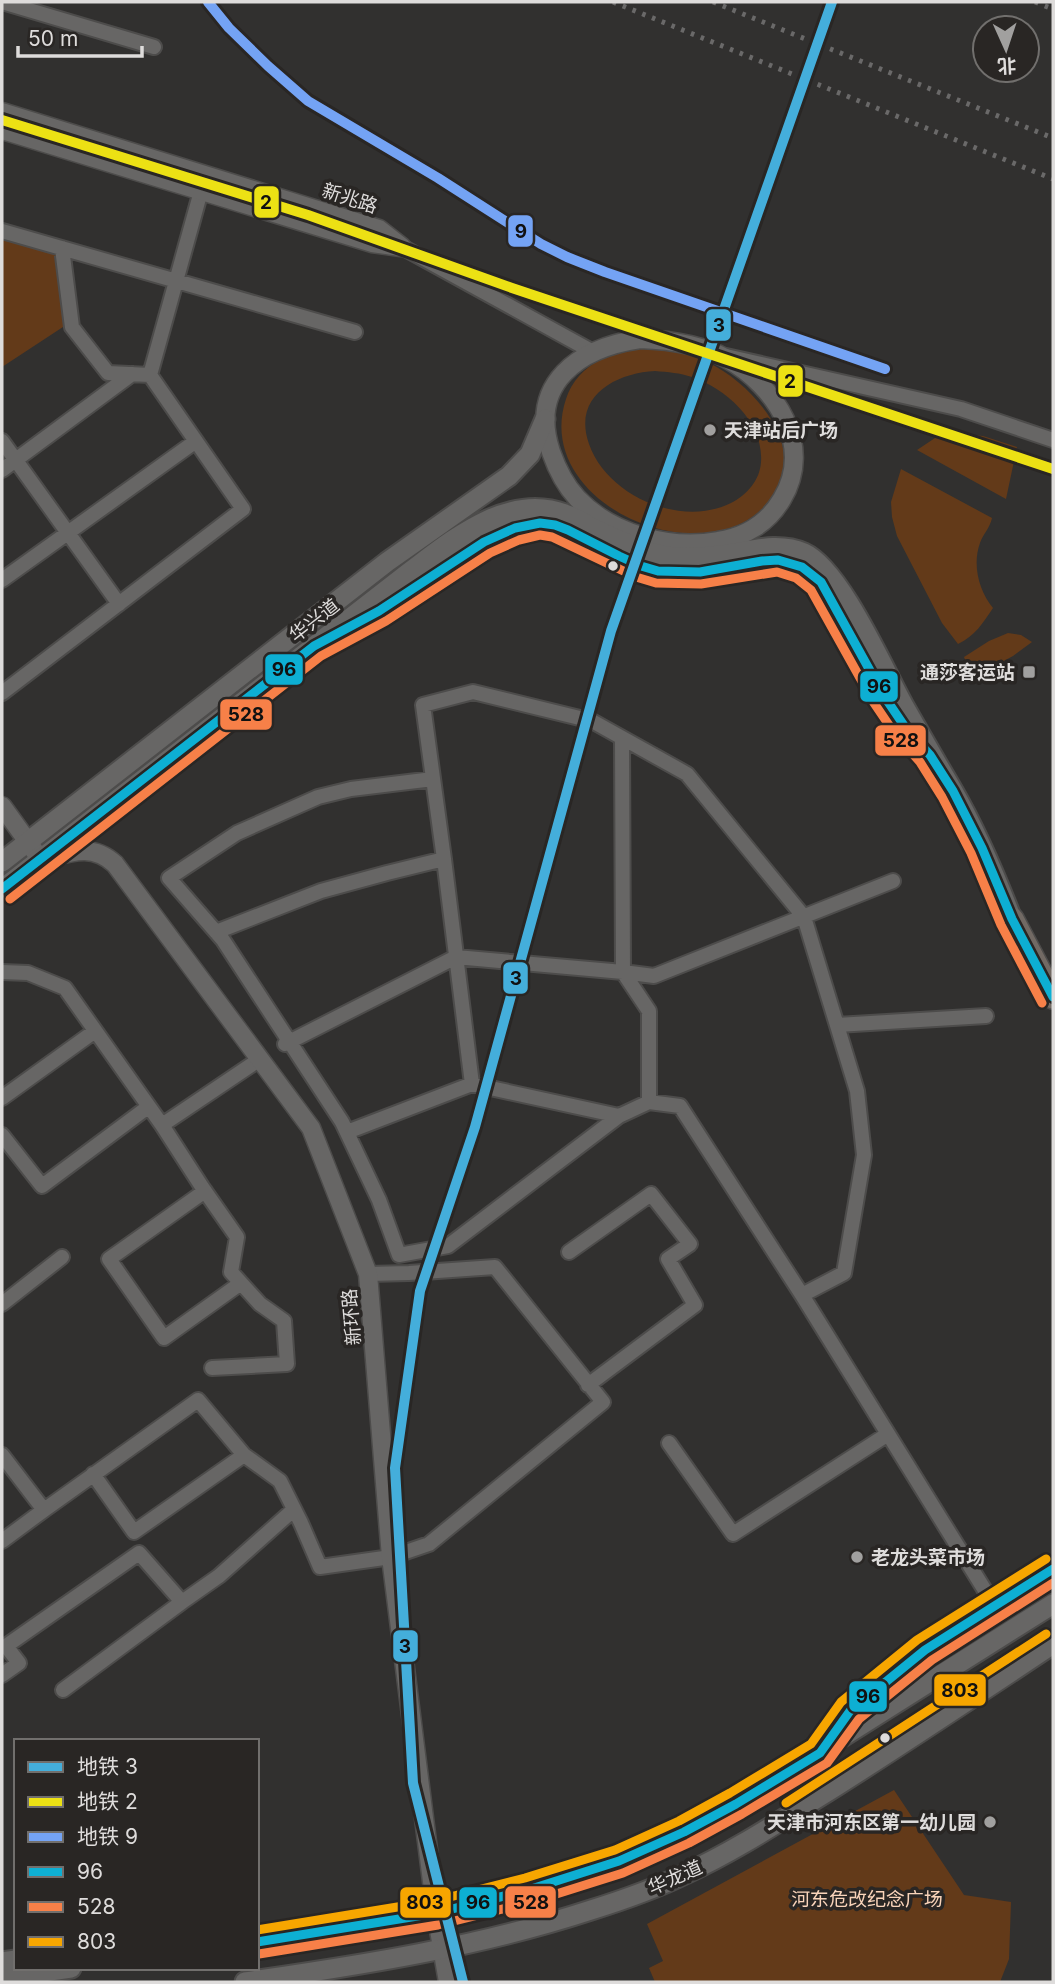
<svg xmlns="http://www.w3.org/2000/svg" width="1055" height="1984" font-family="Inter,'Noto Sans SC',sans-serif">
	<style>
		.green { fill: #633a19; fill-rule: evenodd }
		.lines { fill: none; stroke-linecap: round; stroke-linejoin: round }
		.minor-casing { stroke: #4d4c4b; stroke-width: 18 }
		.tertiary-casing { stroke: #4d4c4b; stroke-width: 21 }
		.secondary-casing { stroke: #4d4c4b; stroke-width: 23 }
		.primary-casing { stroke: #4d4c4b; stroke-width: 26 }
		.minor { stroke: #676665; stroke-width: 14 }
		.tertiary { stroke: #676665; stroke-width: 18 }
		.secondary { stroke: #676665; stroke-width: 19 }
		.primary { stroke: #726a64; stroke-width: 23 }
		.rail { stroke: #6a6969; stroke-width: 5; stroke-dasharray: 3.5 7; stroke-linecap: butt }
		.bus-1-casing { stroke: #292624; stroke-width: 14 }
		.bus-2-casing { stroke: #292624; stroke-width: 14 }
		.bus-3-casing { stroke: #292624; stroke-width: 14 }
		.bus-1 { stroke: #0dafd3; stroke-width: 9 }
		.bus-2 { stroke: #f78048; stroke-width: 9 }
		.bus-3 { stroke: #f7a600; stroke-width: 9 }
		.metro-1-casing { stroke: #292624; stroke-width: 16 }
		.metro-2-casing { stroke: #292624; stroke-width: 16 }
		.metro-3-casing { stroke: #292624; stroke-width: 16 }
		.metro-1 { stroke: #44aedb; stroke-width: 10 }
		.metro-2 { stroke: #ece114; stroke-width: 10 }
		.metro-3 { stroke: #74a3f4; stroke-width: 10 }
		.poi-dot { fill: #a1a09f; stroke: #292624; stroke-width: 2.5 }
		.bus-dot { fill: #dedcdb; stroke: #292624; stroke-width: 2.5 }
		.labels { text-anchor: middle; stroke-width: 7; stroke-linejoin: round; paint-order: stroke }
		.street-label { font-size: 19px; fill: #dedcdb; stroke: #292624 }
		.poi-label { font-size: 19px; font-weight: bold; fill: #dedcdb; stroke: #292624; text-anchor: start }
		.park-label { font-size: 19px; fill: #f9d4ba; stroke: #292624 }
		.line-badge { stroke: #292624; stroke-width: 2.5 }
		.pale-badge-label { font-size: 19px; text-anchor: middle; font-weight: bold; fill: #111 }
	</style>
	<rect width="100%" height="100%" fill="#31302f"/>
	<path class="green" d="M2,230L56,247L66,325L2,367Z
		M642,349C664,349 688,352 709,363C757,386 817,458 764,507C751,520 736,528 717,531C644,547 538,483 566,399C571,382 585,367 600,360C614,354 627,351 642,349ZM655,371C668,372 680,373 692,377C727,389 764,423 761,462C760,480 747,495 731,503C681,528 607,496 589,444C572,396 616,373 655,371Z
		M954,433L983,436L1017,447L1006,499L917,450L938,436Z
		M901,469L992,518C990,528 983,534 980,543C972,565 979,591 993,608C983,623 975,636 958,644L942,623L897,536L892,517L891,502Z
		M1008,633L1021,635L1032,642L1013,656L972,678L964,657L989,641Z
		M894,1790L964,1895L1011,1902L1009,1959L1000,1982H655L649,1968L663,1961L647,1924Z"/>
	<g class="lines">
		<defs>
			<path id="minor" d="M2,2L154,47
				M2,231L355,332
				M402,247L593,352
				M62,248L72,327L108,373L150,375
				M726,356L961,409L1053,440
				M2,441L119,604
				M2,470L132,374
				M2,580L196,441
				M2,693L243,509L150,375L201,191
				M622,738L623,972L654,976L893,881
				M433,779L351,789L318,797L237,833L169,878L223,940L342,1122L379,1200L399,1255L448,1246L619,1116L649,1102
				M216,932L321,891L387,873L444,859
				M2,972L28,973L65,988L162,1125L202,1187L237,1237L231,1272L260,1304L284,1321L287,1364L212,1368
				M837,1025L986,1016
				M285,1044L456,957L623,972L649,1011V1102L680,1106L802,1295L994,1605
				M472,1084L444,859L423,705L473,692L592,721L687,774L804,917L857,1091L864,1155L844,1273L802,1295
				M2,1098L95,1031
				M162,1125L260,1059
				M347,1132L472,1084L619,1116
				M2,1135L42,1186L148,1107
				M205,1191L109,1259L164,1338L241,1283
				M569,1252L651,1194L690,1244L668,1259L695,1305L588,1385
				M2,1304L62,1257
				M669,1443L733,1534L888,1434
				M2,1455L44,1510L198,1400L244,1455L280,1481L301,1523L320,1567L391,1557L429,1544L603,1402L495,1267L409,1273L368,1274
				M93,1474L134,1532L244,1455
				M2,1541L44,1510
				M2,1675L19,1663L6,1646L139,1553L182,1602L219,1576L291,1512
				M63,1690L182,1602
				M826,1744L850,1711L925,1650L1053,1569"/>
			<path id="tertiary" d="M2,112L379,229L402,247
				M2,130L372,243L401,247
				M640,339C670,340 701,344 727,359C776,386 814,446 782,499C768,523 745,537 718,541C670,550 611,534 577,498C564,484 557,469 551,452C528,383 579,348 640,339Z
				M2,806L41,860C69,853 91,842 115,864L311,1128L368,1274L391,1557L436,1913L448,1982"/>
			<path id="secondary" d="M367,618L484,542C569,496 583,555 658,570C684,576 712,570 738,566
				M850,633L882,693
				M2,862L387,562L509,476L530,454L545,419
				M2,889L408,573C451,541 507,492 565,514C575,517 584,523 593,528C614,538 635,548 657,554C677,559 700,558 720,555C747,552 777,541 804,553C840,569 884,670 904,706C920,734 936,762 952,789C976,830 995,875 1012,919
				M257,1942C378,1924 502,1906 616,1862C658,1847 697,1825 736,1804L1053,1604
				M2,1962L16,1960
				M2,1978L71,1968
				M245,1982C362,1965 478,1947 591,1910C623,1900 655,1889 685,1874C735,1851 780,1821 827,1792C903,1744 978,1694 1053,1644"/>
			<path id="primary" d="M1012,919L1053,997"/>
		</defs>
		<use href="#minor" class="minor-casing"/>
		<use href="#tertiary" class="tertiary-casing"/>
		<use href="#secondary" class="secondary-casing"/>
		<use href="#primary" class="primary-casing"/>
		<use href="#minor" class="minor"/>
		<use href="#tertiary" class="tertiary"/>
		<use href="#secondary" class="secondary"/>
		<use href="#primary" class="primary"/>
		<path class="rail" d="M613,2L1053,179
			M713,2L1053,138
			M1035,2L1053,9"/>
		<defs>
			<path id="bus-1" d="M2,889L314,646L379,611L484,542L515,528L540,523L555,525L568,530L619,556L641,566L658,571L700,572L762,561L778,560L802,567L821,582L884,696L905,727L930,755L953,791L982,848L1012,919L1053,997
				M257,1942L436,1913L528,1890L619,1861L684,1832L736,1804L820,1753L850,1711L925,1650L1053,1569"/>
			<path id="bus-2" d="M10,899L321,656L386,621L490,553L519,540L540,535L552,537L636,577L656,583L701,584L777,572L796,578L811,590L874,703L895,734L920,762L942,797L971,853L1001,925L1042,1003
				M259,1954L438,1925L531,1902L623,1873L689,1843L742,1814L827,1763L859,1719L932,1660L1053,1583"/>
			<path id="bus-3" d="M786,1803L1046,1634
				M257,1930L434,1901L525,1878L615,1850L679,1821L730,1793L811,1744L841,1702L917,1640L1046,1559"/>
		</defs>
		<use href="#bus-1" class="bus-1-casing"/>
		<use href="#bus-2" class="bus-2-casing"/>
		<use href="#bus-3" class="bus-3-casing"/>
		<use href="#bus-1" class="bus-1"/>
		<use href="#bus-2" class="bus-2"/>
		<use href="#bus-3" class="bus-3"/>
		<defs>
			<path id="metro-1" d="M463,1982L413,1783L395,1468L420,1291L475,1127L611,631L832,2"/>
			<path id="metro-2" d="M2,120L308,215L512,288L1053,469"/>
			<path id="metro-3" d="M208,2L229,28L268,66L308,101L438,178L541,244L567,257L605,272L885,369"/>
		</defs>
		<use href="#metro-1" class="metro-1-casing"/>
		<use href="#metro-2" class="metro-2-casing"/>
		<use href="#metro-3" class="metro-3-casing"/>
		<use href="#metro-1" class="metro-1"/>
		<use href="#metro-2" class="metro-2"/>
		<use href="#metro-3" class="metro-3"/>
	</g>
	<g class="poi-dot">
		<circle cx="710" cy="430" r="7"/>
		<rect x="1022" y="665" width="14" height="14" rx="3.5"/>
		<circle cx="857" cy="1557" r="7"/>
		<circle cx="990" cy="1822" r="7"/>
	</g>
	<g class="bus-dot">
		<circle cx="613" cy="566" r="6"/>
		<circle cx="885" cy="1738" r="6"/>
	</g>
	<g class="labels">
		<g class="street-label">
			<text transform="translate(350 198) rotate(18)" y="7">新兆路</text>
			<text transform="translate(314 620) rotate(-38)" y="7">华兴道</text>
			<text transform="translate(351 1317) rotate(-95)" y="7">新环路</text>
			<text transform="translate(675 1877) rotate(-24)" y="7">华龙道</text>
		</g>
		<g class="poi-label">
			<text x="724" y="437">天津站后广场</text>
			<text x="1015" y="679" text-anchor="end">通莎客运站</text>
			<text x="871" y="1564">老龙头菜市场</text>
			<text x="976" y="1829" text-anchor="end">天津市河东区第一幼儿园</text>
		</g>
		<g class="park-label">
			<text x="867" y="1906">河东危改纪念广场</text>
		</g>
	</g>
	<g class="line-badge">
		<rect x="253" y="185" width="27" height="34" rx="7" fill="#ece114"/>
		<rect x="507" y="214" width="27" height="34" rx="7" fill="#74a3f4"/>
		<rect x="705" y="308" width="27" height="34" rx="7" fill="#44aedb"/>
		<rect x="777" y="364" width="27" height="34" rx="7" fill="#ece114"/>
		<rect x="264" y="653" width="40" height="33" rx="7" fill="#0dafd3"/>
		<rect x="859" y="670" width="40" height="33" rx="7" fill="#0dafd3"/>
		<rect x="219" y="698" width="54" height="33" rx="7" fill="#f78048"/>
		<rect x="874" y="724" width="53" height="33" rx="7" fill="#f78048"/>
		<rect x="502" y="961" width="27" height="34" rx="7" fill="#44aedb"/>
		<rect x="392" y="1629" width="27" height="34" rx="7" fill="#44aedb"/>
		<rect x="933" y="1673" width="54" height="34" rx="7" fill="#f7a600"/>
		<rect x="848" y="1680" width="40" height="33" rx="7" fill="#0dafd3"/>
		<rect x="504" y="1885" width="53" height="34" rx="7" fill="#f78048"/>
		<rect x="399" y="1886" width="53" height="33" rx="7" fill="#f7a600"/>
		<rect x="458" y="1886" width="40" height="33" rx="7" fill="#0dafd3"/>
	</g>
	<g class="pale-badge-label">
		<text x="266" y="209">2</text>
		<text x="521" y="238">9</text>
		<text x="719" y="332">3</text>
		<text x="790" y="388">2</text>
		<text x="284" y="676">96</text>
		<text x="879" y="693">96</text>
		<text x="246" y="721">528</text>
		<text x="901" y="747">528</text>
		<text x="516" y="985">3</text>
		<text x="405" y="1653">3</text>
		<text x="960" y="1697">803</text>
		<text x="868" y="1703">96</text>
		<text x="531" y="1909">528</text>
		<text x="425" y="1909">803</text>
		<text x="478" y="1909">96</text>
	</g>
	<rect width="1055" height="1984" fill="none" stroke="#dedcdb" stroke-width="7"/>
	<rect x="14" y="1739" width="245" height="231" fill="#292624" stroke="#716f6d" stroke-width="2"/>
	<rect x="28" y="1762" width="35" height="10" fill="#44aedb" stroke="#716f6d" stroke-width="2"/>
	<text x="77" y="1774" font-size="21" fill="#dedcdb">地铁 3</text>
	<rect x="28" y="1797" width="35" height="10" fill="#ece114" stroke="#716f6d" stroke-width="2"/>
	<text x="77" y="1809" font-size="21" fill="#dedcdb">地铁 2</text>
	<rect x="28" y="1832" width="35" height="10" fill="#74a3f4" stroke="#716f6d" stroke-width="2"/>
	<text x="77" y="1844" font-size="21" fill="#dedcdb">地铁 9</text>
	<rect x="28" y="1867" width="35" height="10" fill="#0dafd3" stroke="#716f6d" stroke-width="2"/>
	<text x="77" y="1879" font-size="21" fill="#dedcdb">96</text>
	<rect x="28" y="1902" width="35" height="10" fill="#f78048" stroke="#716f6d" stroke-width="2"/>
	<text x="77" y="1914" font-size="21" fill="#dedcdb">528</text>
	<rect x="28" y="1937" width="35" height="10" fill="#f7a600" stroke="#716f6d" stroke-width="2"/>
	<text x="77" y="1949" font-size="21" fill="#dedcdb">803</text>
	<g transform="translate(1006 49) rotate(177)"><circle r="33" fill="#292624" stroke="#716f6d" stroke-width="2"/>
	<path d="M0-5L12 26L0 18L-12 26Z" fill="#a1a09f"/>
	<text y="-10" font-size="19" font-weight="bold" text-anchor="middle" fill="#dedcdb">北</text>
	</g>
	<path d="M18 46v10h124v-10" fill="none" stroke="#dedcdb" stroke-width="3.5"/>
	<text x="28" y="46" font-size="21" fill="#dedcdb" stroke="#292624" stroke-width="5" paint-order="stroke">50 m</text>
</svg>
